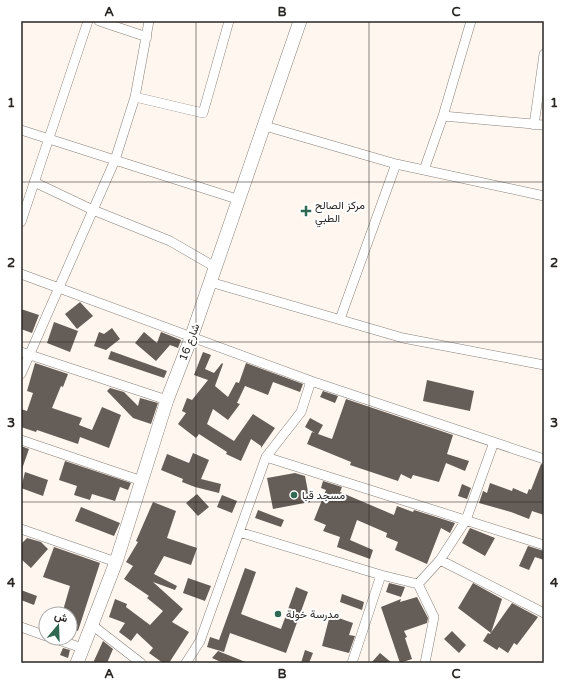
<svg xmlns="http://www.w3.org/2000/svg" width="565" height="684" font-family="'Varela Round',Vazirmatn,sans-serif">
	<style>
		.building { fill: #655d57 }
		.lines { fill: none; stroke-linecap: round; stroke-linejoin: round }
		.street-casing { stroke: #88807a; stroke-width: 10 }
		.secondary-casing { stroke: #88807a; stroke-width: 14 }
		.street { stroke: #fff; stroke-width: 9 }
		.secondary { stroke: #fff; stroke-width: 13 }
		.grid { fill: none; stroke: #292623; stroke-width: 1; stroke-opacity: 0.55 }
		.poi-dot { fill: #2f6951; stroke: #fff; stroke-width: 1.5 }
		.labels { text-anchor: middle; stroke-width: 4; stroke-linejoin: round; paint-order: stroke }
		.poi-label { font-size: 11px; fill: #292623; stroke: #fff; text-anchor: start }
		.street-label { font-size: 11px; fill: #292623; stroke: #fff }
		.neatline { fill: none; stroke: #292623; stroke-width: 1.5 }
		.grid-label { font-size: 13px; text-anchor: middle; font-weight: bold; fill: #292623 }
	</style>
	<rect width="100%" height="100%" fill="#fff6ef"/>
	<path class="building" d="M80,302L93,316L77,329L65,314Z
		M21,309L39,315L32,333L21,329Z
		M54,322L78,331L70,352L47,343Z
		M112,328L120,339L106,350L94,346L99,332L104,334Z
		M144,332L157,343L161,332L181,340L178,348L170,345L156,361L135,343Z
		M111,351L167,371L164,378L108,359Z
		M203,352L211,355L205,369L214,373L222,363L223,364L215,386L228,397L236,382L239,383L246,363L303,384L300,392L273,382L268,395L245,386L237,403L240,404L228,420L213,409L207,424L234,441L253,414L275,428L261,448V446L251,439L241,461L226,454L227,452L199,434L196,438L178,424L186,413L182,411L187,398L192,400L208,380L194,375Z
		M35,363L68,374L63,387L61,386L52,408L82,418L79,425L92,430L102,407L121,415L109,448L80,437L78,444L37,430L36,432L21,427V409L27,411L33,393L27,391Z
		M427,380L474,391L470,411L423,401Z
		M110,388L124,392L138,406L140,398L158,403L151,424L133,418L107,391Z
		M323,391L338,396L335,403L320,397Z
		M346,399L453,435L447,454L469,461L465,471L446,463L439,482L413,475L411,479L401,474L398,481L350,465L351,462L307,444L312,432L315,433L305,427L310,418L323,425L318,434L332,439Z
		M21,446L29,449L22,469H21Z
		M193,453L209,460L201,479L221,484L219,493L195,487L182,482L183,479L161,470L167,454L189,463Z
		M65,461L131,483L128,490L120,487L115,501L92,494L90,500L74,495L77,486L59,480Z
		M541,464L544,465V515L532,511L529,519L511,512L479,503L483,491L487,493L490,483L512,491L513,488L527,494L529,489L531,490Z
		M25,472L48,480L43,496L21,488Z
		M295,473L305,476L310,502L273,509L267,478Z
		M323,481L342,487L340,492L394,515L397,506L413,512L414,510L455,523L450,533L441,528L427,564L395,550L398,542L386,537L387,533L357,520L350,540L373,550L370,559L337,547L340,537L323,531L326,525L314,520L326,490L321,488Z
		M462,484L471,488L467,499L458,496Z
		M197,494L209,507L198,516L186,503Z
		M222,495L237,501L232,513L217,507Z
		M153,502L176,511L167,538L197,548L191,565L164,556L154,574L177,586L175,590L153,582L183,609L172,622L189,632L169,663H163L149,653L153,648L137,633L131,641L119,632L125,623L109,617L115,599L127,604L126,607L150,625L163,611L147,598L149,596L124,579L133,566L126,562L138,542L136,541Z
		M81,507L120,523L114,536L75,521Z
		M258,510L284,520L281,527L255,518Z
		M470,528L495,538L485,556L462,543Z
		M27,538L41,542L48,549L31,568L21,559V544Z
		M528,546L544,551V560L535,557L529,570L519,566Z
		M54,547L100,563L78,631L70,628V614H62L70,586L43,577Z
		M245,568L256,572L241,614L281,629L296,587L308,592L286,653L230,633L224,652L207,647L210,637L219,640Z
		M188,578L211,586L205,601L183,593Z
		M389,583L405,587L401,597L386,592Z
		M473,583L502,599L491,633L458,608Z
		M21,590L37,596L34,605L21,600Z
		M342,594L364,602L362,610L340,602Z
		M417,597L428,618L427,623L404,631L407,637L405,638L412,659L400,663L381,607L401,599L400,602Z
		M512,603L538,617L517,645L514,643L508,653L499,647L497,650L483,641L488,633L490,634Z
		M330,615L353,623L349,635L355,636L349,653L322,646Z
		M452,631L466,645L459,653L444,639Z
		M103,641L113,649L107,663H93Z
		M63,648L70,650L68,658L60,655Z
		M305,650L313,653L309,663H301Z
		M218,651L248,663H223L212,658Z
		M380,653L392,663H371Z"/>
	<g class="lines">
		<defs>
			<path id="street" d="M99,21L147,37
				M135,97L203,113L229,21
				M443,116L544,125
				M534,125L544,54
				M265,126L396,164L544,196
				M21,130L240,200
				M424,170L443,116L471,21
				M34,182L93,210L170,241L215,267
				M21,222L88,21
				M21,274L311,381L544,459
				M210,282L403,338L544,365
				M340,319L396,164
				M21,352L167,400
				M21,374L115,160L135,97L149,21
				M21,440L142,481
				M266,457L544,545
				M21,529L116,562
				M239,532L381,575L418,584
				M440,560L544,613
				M418,584L440,560L466,520L494,442
				M418,584L434,617L425,663
				M92,625L141,663
				M21,627L46,636
				M53,638L82,648
				M186,663L200,641L266,457L301,412L311,381
				M352,663L381,575"/>
			<path id="secondary" d="M77,663L116,562L167,400L191,338L300,21"/>
		</defs>
		<use href="#street" class="street-casing"/>
		<use href="#secondary" class="secondary-casing"/>
		<use href="#street" class="street"/>
		<use href="#secondary" class="secondary"/>
	</g>
	<path class="grid" d="M196,21V663M369,21V663M21,182H544M21,342H544M21,502H544"/>
	<g class="poi-dot">
		<path d="M304 205h4v4h4v4h-4v4h-4v-4h-4v-4h4z"/>
		<circle cx="294" cy="495" r="4"/>
		<circle cx="278" cy="614" r="4"/>
	</g>
	<g class="labels">
		<g class="poi-label">
			<text x="315" y="209">مركز الصالح<tspan x="315" dy="13">الطبي</tspan></text>
			<text x="302" y="499">مسجد قبا</text>
			<text x="286" y="618">مدرسة خولة</text>
		</g>
		<g class="street-label">
			<text transform="translate(189 342) rotate(-69)" y="4">شارع 16</text>
		</g>
	</g>
	<rect width="565" height="684" fill="none" stroke="#ffffff" stroke-width="44"/>
	<g transform="translate(58 626) rotate(19)"><circle r="19" fill="#ffffff" stroke="#a9a8a7"/>
	<path d="M0-3L7 15L0 10L-7 15Z" fill="#2f6951"/>
	<text y="-6" font-size="11" font-weight="bold" text-anchor="middle" fill="#292623">ش</text>
	</g>
	<rect x="22" y="22" width="521" height="640" class="neatline"/>
	<g class="grid-label">
		<text x="109" y="16">A</text>
		<text x="282" y="16">B</text>
		<text x="456" y="16">C</text>
		<text x="11" y="107">1</text>
		<text x="554" y="107">1</text>
		<text x="11" y="267">2</text>
		<text x="554" y="267">2</text>
		<text x="11" y="427">3</text>
		<text x="554" y="427">3</text>
		<text x="11" y="587">4</text>
		<text x="554" y="587">4</text>
		<text x="109" y="678">A</text>
		<text x="282" y="678">B</text>
		<text x="456" y="678">C</text>
	</g>
</svg>
